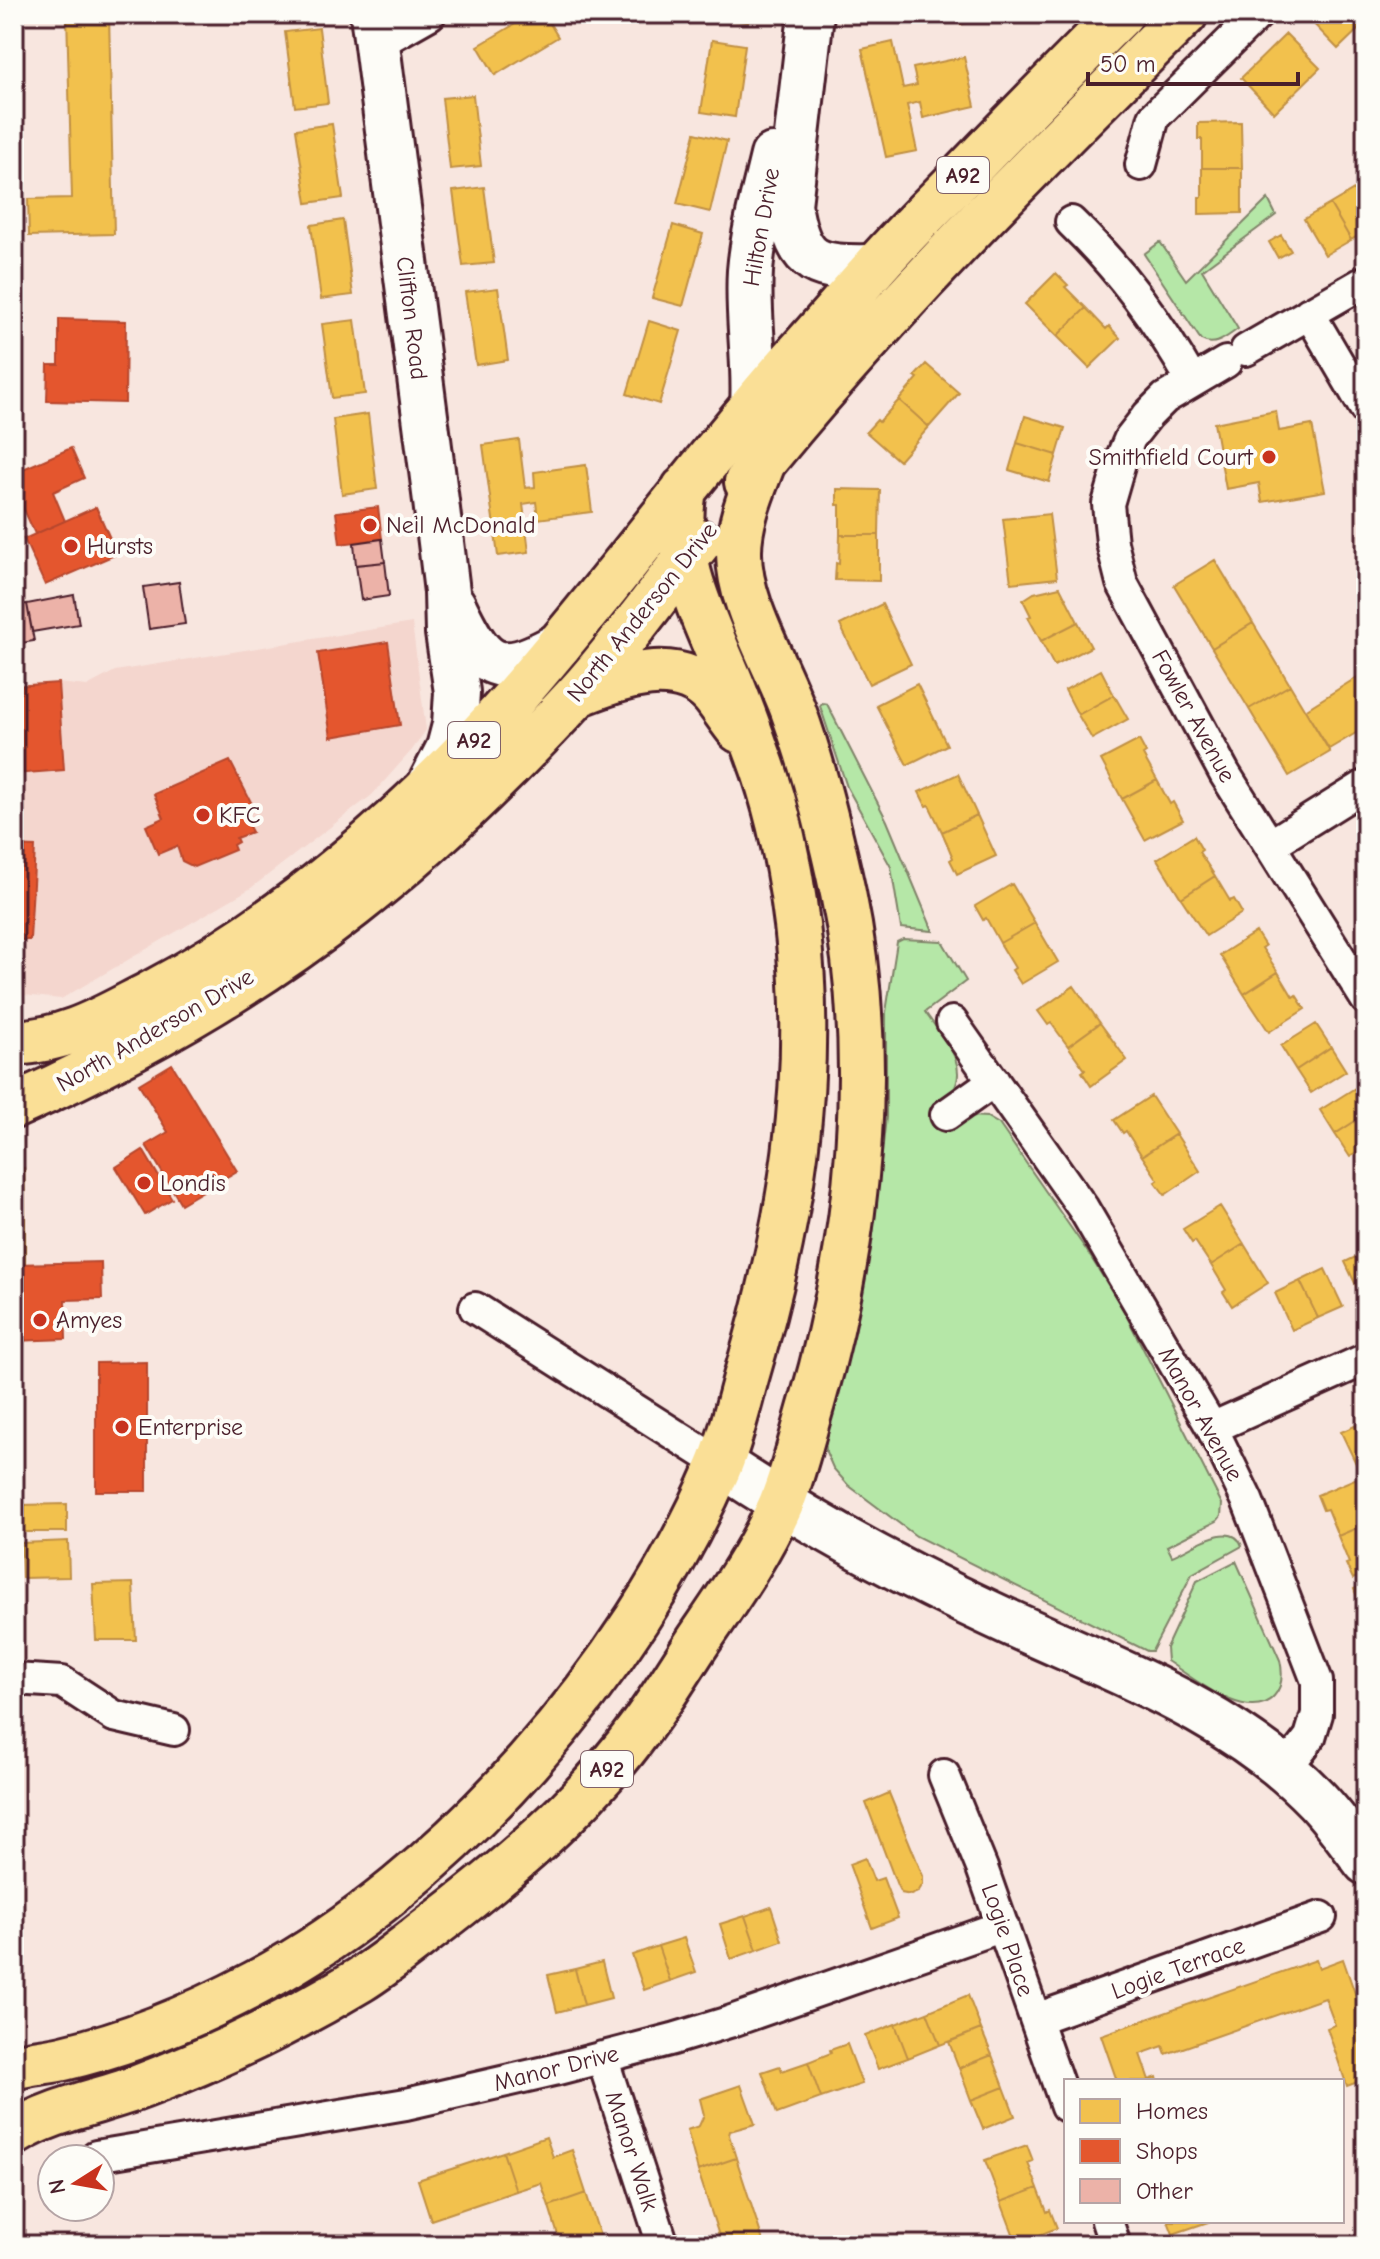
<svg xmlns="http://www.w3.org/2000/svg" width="1380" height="2259" font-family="'Comic Neue',sans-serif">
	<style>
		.built { fill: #f4d6ce }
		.green { fill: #b5e7a7; stroke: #808369; stroke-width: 2 }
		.homes { fill: #f2c14e; stroke: #c09044; stroke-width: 2 }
		.shops { fill: #e4572e; stroke: #b6462d; stroke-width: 2 }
		.building { fill: #ecb2a8; stroke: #4a1f2b; stroke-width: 2 }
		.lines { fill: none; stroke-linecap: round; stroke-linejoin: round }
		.street-casing { stroke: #4a1f2b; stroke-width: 36 }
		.secondary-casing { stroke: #4a1f2b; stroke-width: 50 }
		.primary-casing { stroke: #4a1f2b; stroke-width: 50 }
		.street { stroke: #fdfcf7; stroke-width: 30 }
		.secondary { stroke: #fdfcf7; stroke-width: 44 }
		.primary { stroke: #fadf96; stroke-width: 44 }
		.poi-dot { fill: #c8321e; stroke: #fdfcf7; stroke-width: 3 }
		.labels { text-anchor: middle; stroke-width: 8; stroke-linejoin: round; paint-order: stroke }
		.shield { fill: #fdfcf7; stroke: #806168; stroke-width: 2 }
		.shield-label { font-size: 22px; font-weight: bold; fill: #4a1f2b }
		.street-label { font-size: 24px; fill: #4a1f2b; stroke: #fdfcf7 }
		.poi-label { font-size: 24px; fill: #4a1f2b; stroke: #fdfcf7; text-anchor: start }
	</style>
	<rect width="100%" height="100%" fill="#f8e6df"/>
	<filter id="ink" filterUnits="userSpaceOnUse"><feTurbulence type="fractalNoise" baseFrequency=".0125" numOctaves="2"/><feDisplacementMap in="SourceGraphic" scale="16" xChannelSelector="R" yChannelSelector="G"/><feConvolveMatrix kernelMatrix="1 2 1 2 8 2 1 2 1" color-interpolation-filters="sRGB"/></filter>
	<g filter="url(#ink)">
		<path class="built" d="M412,623L426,730L412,750L372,795L251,888L61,999L14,994V686L58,683L87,686L115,671Z"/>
		<path class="green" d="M1268,199L1276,215L1202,270L1238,329C1226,337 1215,348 1201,340L1144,254L1160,242L1186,280Z
			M822,703L827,704L887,821L933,931L901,928L891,867L847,787L820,706Z
			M903,939L942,941L966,981L925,1012C941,1036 971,1064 952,1093L969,1116L987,1117L999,1124L1087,1251L1123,1309L1222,1504L1221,1516L1217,1521L1167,1546L1172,1556C1190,1549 1232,1518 1242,1546L1192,1574L1152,1651H1147L916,1536L848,1485L833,1468L826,1452L825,1434L855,1331L872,1242L886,1117V1012L897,942Z
			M1236,1561L1280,1660C1283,1673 1283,1686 1274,1696C1248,1725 1192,1677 1167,1661L1166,1648L1197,1581Z"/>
		<path class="homes" d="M67,14H109L114,234L29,236L28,199L72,198Z
			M532,14H544L558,37L495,75L478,46Z
			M717,14H749L748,22L716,19Z
			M959,14H992L993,17L961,24Z
			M1366,14V22L1338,49L1305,15Z
			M319,28L328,103L295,107L285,32Z
			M1286,34L1320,68L1274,113L1241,78Z
			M712,40L745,45L735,117L701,112Z
			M893,42L903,88L917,85L913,68L964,57L975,106L923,118L920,102L907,105L917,151L886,157L862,49Z
			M473,95L481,166L450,169L442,98Z
			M1241,122L1242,168H1202V139H1198V123Z
			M332,124L343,198L307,203L296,129Z
			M695,133L727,141L710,212L677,204Z
			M1202,168H1242V213L1199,214V197H1202Z
			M484,187L494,263L463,266L453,191Z
			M1354,190L1366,212V232L1351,240L1330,204Z
			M1330,204L1351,240L1325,255L1304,219Z
			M343,220L353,295L321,299L311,225Z
			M673,225L703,234L683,306L652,298Z
			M1281,235L1291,251L1278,258L1269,242Z
			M1056,273L1068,285L1065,287L1086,308L1057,336L1025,304Z
			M498,288L508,360L476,365L465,292Z
			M1086,308L1106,329L1109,326L1120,338L1089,368L1057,336Z
			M355,320L365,394L332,398L322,324Z
			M649,321L681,331L659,404L627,394Z
			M926,364L959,393L929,427L899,400L918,378L915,376Z
			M899,400L929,427L899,461L866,432L877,420L879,422Z
			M1276,411L1279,431L1312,425L1325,491L1262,502L1259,483L1226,489L1214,423Z
			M368,414L377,489L342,494L333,419Z
			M1025,416L1065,428L1057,455L1017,443Z
			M519,440L525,488L535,487L534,472L586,465L592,512L538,519L536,502L523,504L529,552L498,556L483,445Z
			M1017,443L1057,455L1049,482L1009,470Z
			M837,489L880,490L879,535H840V505H837Z
			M1049,514L1057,578L1011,583L1003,519Z
			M840,535H879V581L835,580L836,563L839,564Z
			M1215,560L1253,623L1212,648L1174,585Z
			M1060,587L1078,622L1041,641L1028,617L1031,616L1023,600L1034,593Z
			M882,604L911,664L869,684L840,625Z
			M1078,622L1091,647L1054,666L1041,641Z
			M1253,623L1290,685L1249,709L1212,648Z
			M1101,670L1114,695L1078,715L1065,690Z
			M1364,673L1366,727L1329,749L1305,710Z
			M917,684L947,745L907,765L876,705Z
			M1290,685L1330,752L1289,776L1249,709Z
			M1114,695L1128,719L1092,739L1078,715Z
			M1139,740L1146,753L1143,755L1157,780L1122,799L1101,760Z
			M958,774L977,815L942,832L929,805L926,806L919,792Z
			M1157,780L1170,804L1173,802L1183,820L1145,840L1122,799Z
			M977,815L996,856L957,874L950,860L953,858L942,832Z
			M1194,836L1202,850L1199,852L1215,876L1181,898L1157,859Z
			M1215,876L1230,901L1234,899L1242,913L1206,936L1181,898Z
			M1012,884L1035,923L1000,943L986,918L983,920L975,906Z
			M1035,923L1058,962L1021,984L1012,970L1015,968L1000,943Z
			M1256,932L1265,946L1262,948L1278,972L1244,994L1220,955Z
			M1278,972L1293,997L1296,995L1305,1009L1269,1032L1244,994Z
			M1074,986L1100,1023L1068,1046L1051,1023L1048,1025L1038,1011Z
			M1100,1023L1127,1060L1091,1086L1082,1072L1085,1070L1068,1046Z
			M1316,1024L1331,1047L1296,1070L1281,1046Z
			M1331,1047L1346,1071L1311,1093L1296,1070Z
			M1355,1088L1366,1105V1114L1335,1134L1320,1110Z
			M1151,1096L1176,1134L1142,1156L1126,1131L1123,1133L1114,1120Z
			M1366,1114V1147L1350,1157L1335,1134Z
			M1176,1134L1200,1171L1165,1195L1155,1182L1158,1180L1142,1156Z
			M14,1168H24L25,1220H14Z
			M1220,1206L1244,1244L1211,1265L1195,1241L1192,1243L1183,1229Z
			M14,1220H25V1264H14Z
			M1244,1244L1268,1283L1232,1306L1223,1292L1226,1290L1211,1265Z
			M1366,1252V1298L1363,1300L1345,1262Z
			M1325,1269L1343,1307L1318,1318L1300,1281Z
			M1300,1281L1318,1318L1292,1330L1275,1293Z
			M1366,1421V1467L1359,1470L1341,1432Z
			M1357,1478L1366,1499V1524L1338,1536L1327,1509L1323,1510L1317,1495Z
			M67,1504V1532H21L20,1505Z
			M1366,1524V1573L1353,1579L1346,1564L1349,1563L1338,1536Z
			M68,1541L69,1577L22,1578L21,1543Z
			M133,1583L136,1640H96L93,1584Z
			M1366,1584V1611L1363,1603L1360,1604L1354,1589Z
			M889,1793L923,1876V1884L918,1892L911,1895L901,1893L897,1885L866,1803Z
			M865,1858L874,1881L883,1878L898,1918L872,1928L849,1864Z
			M771,1907L782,1941L757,1950L745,1916Z
			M745,1916L757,1950L731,1959L720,1924Z
			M684,1938L696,1972L670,1981L658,1946Z
			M658,1946L670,1981L644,1990L632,1955Z
			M1343,1959L1366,2025V2079L1347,2086L1327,2028L1335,2025L1325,1998L1166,2054L1163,2046L1140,2054L1149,2080L1157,2077L1158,2081H1117L1101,2035L1316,1960L1319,1968Z
			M602,1962L611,1998L584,2005L575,1969Z
			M575,1969L584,2005L557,2012L548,1975Z
			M968,1995L981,2029L940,2045L927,2012Z
			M927,2012L940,2045L908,2058L895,2024Z
			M895,2024L908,2058L878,2069L865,2036Z
			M981,2029L992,2055L959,2068L949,2042Z
			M847,2044L862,2084L821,2098L808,2062L831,2053L830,2050Z
			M992,2055L1004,2087L971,2100L959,2068Z
			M808,2062L821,2098L777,2114L762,2072L780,2066L782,2071Z
			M741,2085L755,2124L730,2131L729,2135L736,2158L698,2171L687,2130L699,2126L704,2115L700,2099Z
			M1004,2087L1015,2116L983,2129L971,2100Z
			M1366,2134V2162L1357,2137Z
			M546,2137L553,2157L572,2150L586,2193L549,2206L541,2183L516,2191L503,2152Z
			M1027,2145L1033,2161L1028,2163L1038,2188L1001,2202L985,2160Z
			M503,2152L516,2191L431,2220L418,2180Z
			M736,2158L764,2244L762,2245H722L698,2171Z
			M1038,2188L1047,2212L1050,2210L1057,2228L1017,2244L1001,2202Z
			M586,2193L603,2245H561L549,2206Z
			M1168,2221H1207L1208,2222L1173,2234Z"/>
		<path class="shops" d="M59,319L126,321L125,403L47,401L48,365H59Z
			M71,448L84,478L53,492L65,521L35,534L22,505L14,509V473Z
			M96,507L117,554L45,585L24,539Z
			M378,507L382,539L340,544L336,512Z
			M388,642L400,725L331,737L318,653Z
			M58,683L64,770L14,774V686Z
			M230,761L254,808L242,813L252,832L236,838L238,842L233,845L235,850L194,867L182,861L177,846L158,854L146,826L164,818L154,794Z
			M14,846L35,847L30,940H14Z
			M172,1064L237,1171L181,1204L146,1145L168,1132L139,1084Z
			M143,1150L172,1199L145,1215L116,1167Z
			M101,1262L102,1299L65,1300L66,1339L14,1341V1264Z
			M147,1362V1491H96V1363Z"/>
		<path class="building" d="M382,539L385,562L356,565L354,543Z
			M385,562L389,596L361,600L356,565Z
			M179,582L185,624L149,629L143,587Z
			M74,595L79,624L32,632L27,604Z
			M27,604L34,641L14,644V606Z"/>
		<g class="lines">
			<defs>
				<path id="street" d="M377,44L430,14
					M1141,165L1154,117L1258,14
					M1071,222C1121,270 1158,321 1192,381
					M1309,313L1366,410
					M1246,350L1366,281
					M1226,362L1165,398L1148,415L1130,438L1121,459L1108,504L1112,543L1122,583L1225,774L1366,999
					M1270,845L1366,785
					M952,1022L1083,1208L1212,1428L1247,1500L1317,1681V1714L1310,1737L1284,1771
					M946,1115L994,1081
					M475,1308L721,1464
					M1212,1428L1366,1359
					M14,1679L62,1682L114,1716L174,1730
					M944,1775L982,1868L1066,2106
					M1036,2019L1321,1917
					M602,2057L663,2245
					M96,2156L406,2104L554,2070L673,2039L729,2022L1003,1926
					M1107,2221L1115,2245"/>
				<path id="secondary" d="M373,14L436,501L447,592L448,633L457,692L455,725L449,748L431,783
					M811,14L789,205C799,267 817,268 874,267
					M753,407C756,361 747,316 750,271C753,233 764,194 773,156
					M453,605C482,666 495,681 559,645
					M721,1464C807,1521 898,1571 991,1614C1103,1667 1229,1708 1317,1800C1335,1819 1351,1842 1366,1862"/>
				<path id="primary" d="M747,482C881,315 1033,165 1185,14
					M578,694C620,678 676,655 713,695C722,706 730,719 739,730
					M14,1043C69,1040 103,1018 150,994C286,923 411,815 513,699C608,591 692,474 787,366C816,334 845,300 874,268C899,239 927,212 954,184C1009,127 1064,70 1121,14
					M14,1106C133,1053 250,987 353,906C433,844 509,769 578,694C621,646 659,592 699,542
					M14,2067C30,2062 46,2062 63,2058C129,2043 196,2015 256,1983C450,1880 632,1669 718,1469C731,1439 738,1406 747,1374C790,1228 816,1078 797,925C790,867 778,807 757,752C748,727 739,702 729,678C703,616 672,557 684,489
					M14,2133C53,2109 100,2102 142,2086C218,2057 291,2022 360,1980C384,1965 406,1947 428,1930C505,1872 584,1806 641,1727C662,1699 680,1669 699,1640C729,1596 760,1552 781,1504C794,1472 802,1437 812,1403C859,1240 878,1060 843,893C830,832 814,768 793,710C775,661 738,603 739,551C739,520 753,489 764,460"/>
			</defs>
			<use href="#street" class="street-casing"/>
			<use href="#secondary" class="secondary-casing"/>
			<use href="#primary" class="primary-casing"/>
			<use href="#street" class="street"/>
			<use href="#secondary" class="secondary"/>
			<use href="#primary" class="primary"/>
		</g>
	</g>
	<g class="poi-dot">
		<circle cx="1269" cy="457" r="8"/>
		<circle cx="370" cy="525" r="8"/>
		<circle cx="71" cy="546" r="8"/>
		<circle cx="203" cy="815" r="8"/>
		<circle cx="144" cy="1183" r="8"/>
		<circle cx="40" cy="1320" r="8"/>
		<circle cx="122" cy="1427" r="8"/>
	</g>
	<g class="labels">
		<g class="shield">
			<rect x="937" y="157" width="52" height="36" rx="6"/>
			<rect x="448" y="722" width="52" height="36" rx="6"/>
			<rect x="581" y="1751" width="52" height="36" rx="6"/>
		</g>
		<g class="shield-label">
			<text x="963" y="183">A92</text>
			<text x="474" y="748">A92</text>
			<text x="607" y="1777">A92</text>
		</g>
		<g class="street-label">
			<text transform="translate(761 227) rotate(-80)" y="8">Hilton Drive</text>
			<text transform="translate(412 318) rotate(83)" y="8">Clifton Road</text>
			<text transform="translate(642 612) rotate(-51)" y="8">North Anderson Drive</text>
			<text transform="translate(1194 716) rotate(61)" y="8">Fowler Avenue</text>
			<text transform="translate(155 1030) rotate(-30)" y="8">North Anderson Drive</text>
			<text transform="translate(1201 1414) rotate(61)" y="8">Manor Avenue</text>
			<text transform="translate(1008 1940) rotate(71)" y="8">Logie Place</text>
			<text transform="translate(1178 1968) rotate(-20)" y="8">Logie Terrace</text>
			<text transform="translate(556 2068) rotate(-14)" y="8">Manor Drive</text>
			<text transform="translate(632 2151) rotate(72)" y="8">Manor Walk</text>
		</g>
		<g class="poi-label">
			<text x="1253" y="465" text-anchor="end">Smithfield Court</text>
			<text x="386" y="533">Neil McDonald</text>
			<text x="87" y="554">Hursts</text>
			<text x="219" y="823">KFC</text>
			<text x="160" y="1191">Londis</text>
			<text x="56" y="1328">Amyes</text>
			<text x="138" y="1435">Enterprise</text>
		</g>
	</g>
	<rect width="1380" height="2259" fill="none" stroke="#fdfcf7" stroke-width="48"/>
	<rect x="24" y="24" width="1332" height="2211" fill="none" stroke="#4a1f2b" stroke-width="3" filter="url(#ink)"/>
	<rect x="1064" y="2079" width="280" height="144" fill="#fdfcf7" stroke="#b5a4a5" stroke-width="2"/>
	<rect x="1080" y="2099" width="40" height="24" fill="#f2c14e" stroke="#b5a4a5" stroke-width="2"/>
	<text x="1136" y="2119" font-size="24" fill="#4a1f2b">Homes</text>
	<rect x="1080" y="2139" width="40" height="24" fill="#e4572e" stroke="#b5a4a5" stroke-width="2"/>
	<text x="1136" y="2159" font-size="24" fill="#4a1f2b">Shops</text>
	<rect x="1080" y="2179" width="40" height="24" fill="#ecb2a8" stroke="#b5a4a5" stroke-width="2"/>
	<text x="1136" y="2199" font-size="24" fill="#4a1f2b">Other</text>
	<g transform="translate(76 2183) rotate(259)"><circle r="38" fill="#fdfcf7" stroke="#b5a4a5" stroke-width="2"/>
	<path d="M0-6L14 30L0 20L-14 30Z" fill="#c8321e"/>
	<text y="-12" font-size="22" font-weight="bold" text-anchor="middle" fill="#4a1f2b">N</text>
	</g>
	<path d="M1088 72v12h210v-12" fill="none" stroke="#4a1f2b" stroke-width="4"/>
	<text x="1100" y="72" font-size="24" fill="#4a1f2b" stroke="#fdfcf7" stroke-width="6" paint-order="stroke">50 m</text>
</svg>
